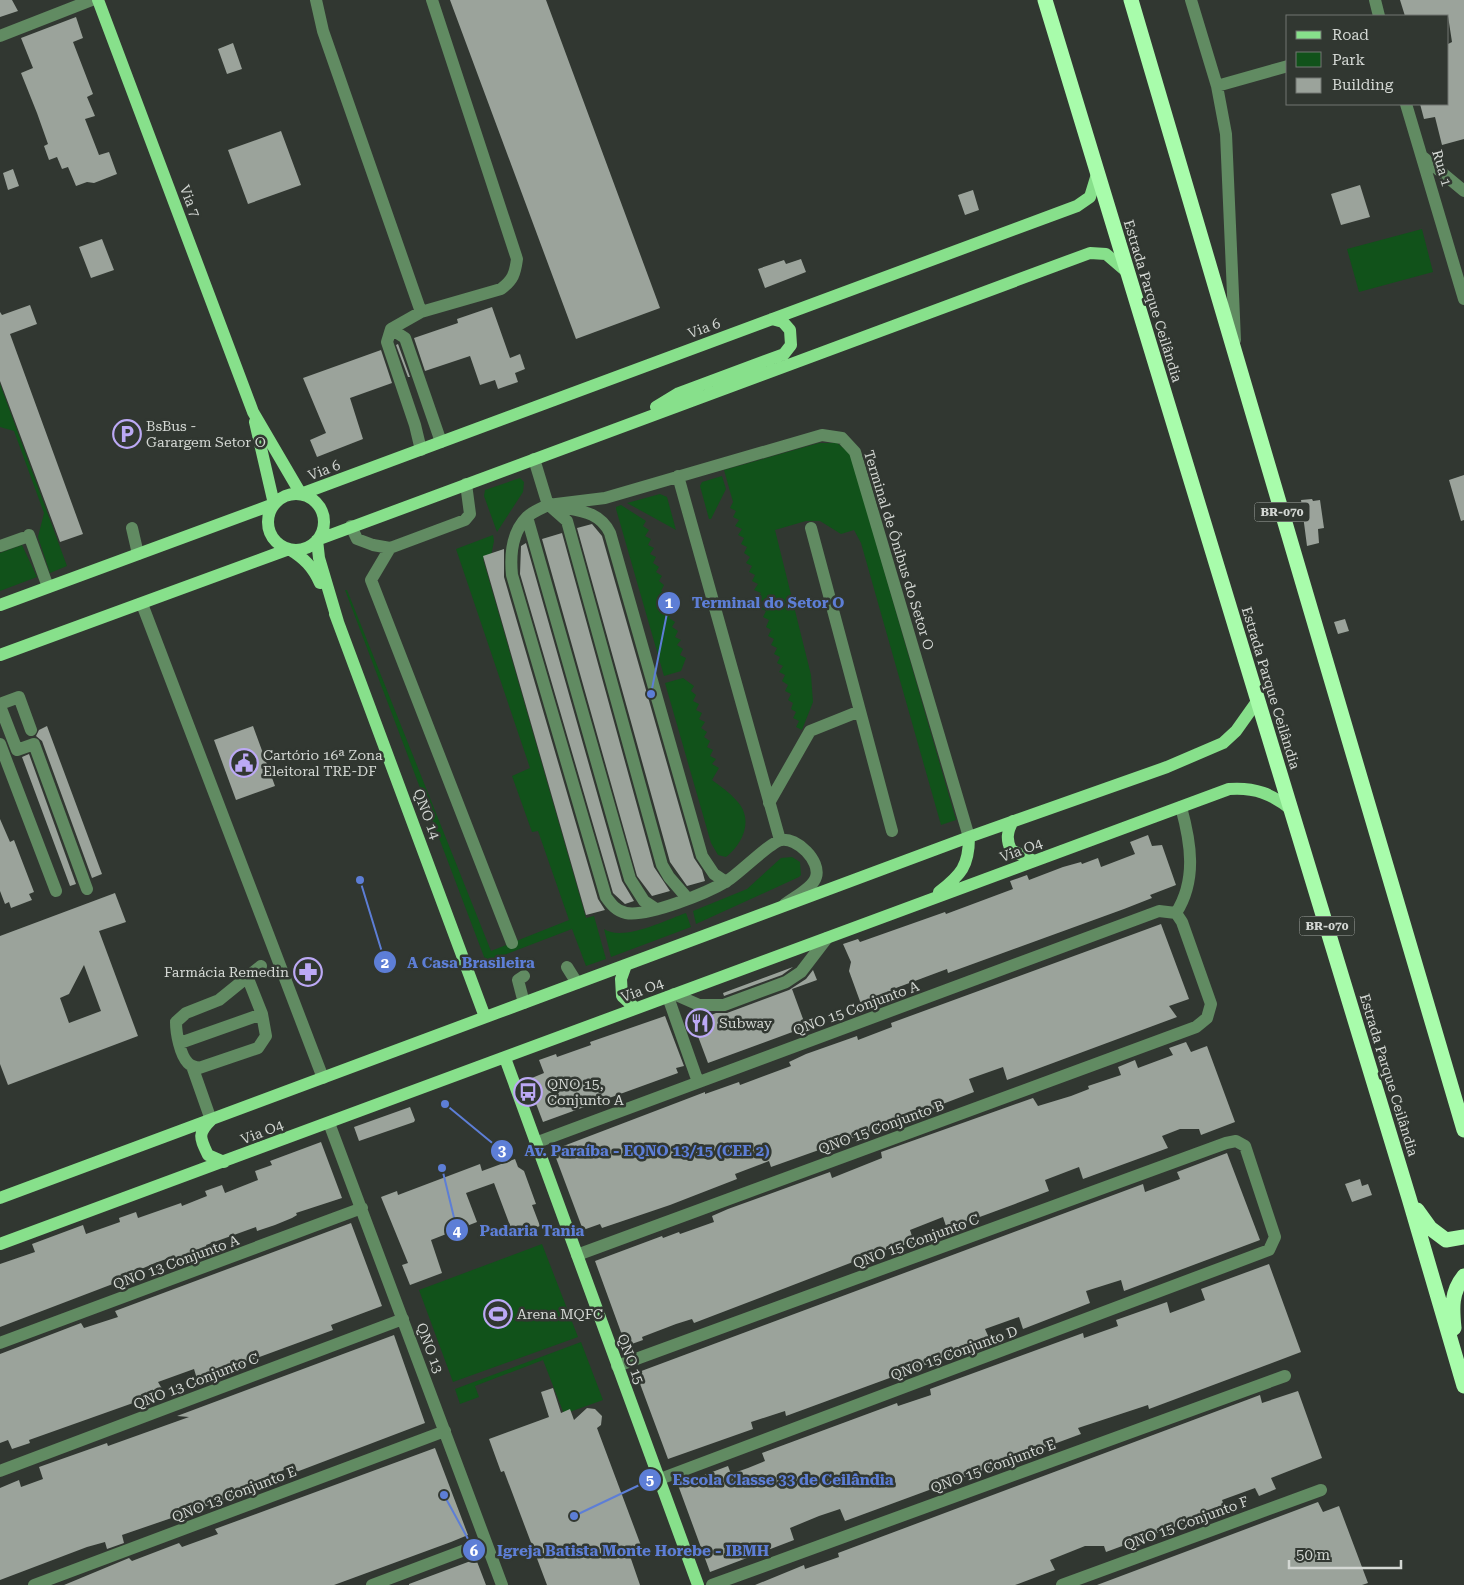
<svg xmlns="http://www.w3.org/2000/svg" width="1464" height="1585" font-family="'Roboto Serif',serif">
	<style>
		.green { fill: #11521a }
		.building { fill: #9ba39b; fill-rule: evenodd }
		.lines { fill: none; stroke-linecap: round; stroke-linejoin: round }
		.minor { stroke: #618b62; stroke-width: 12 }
		.major { stroke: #87e08b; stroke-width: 12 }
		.highway { stroke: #a8fcab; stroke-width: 15 }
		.labels { text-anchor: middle; stroke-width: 5; stroke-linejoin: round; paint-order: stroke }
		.shield { fill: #313731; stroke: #a2a7a2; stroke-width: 1 }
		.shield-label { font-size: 12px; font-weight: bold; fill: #d3d7d3 }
		.street-label { font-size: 14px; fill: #d3d7d3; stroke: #313731 }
		.poi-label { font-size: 14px; fill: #d3d7d3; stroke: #313731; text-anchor: start }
		.leader { fill: none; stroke: #5d7ed6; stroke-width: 2 }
		.callout-dot { fill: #5d7ed6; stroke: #313731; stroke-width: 2 }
		.mark-label { font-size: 15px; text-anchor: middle; font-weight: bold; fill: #fff }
		.callout-label { font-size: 15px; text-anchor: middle; font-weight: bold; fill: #5d7ed6; stroke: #313731; stroke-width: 5; stroke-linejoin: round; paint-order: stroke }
	</style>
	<rect width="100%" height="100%" fill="#313731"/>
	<path class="green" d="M1422,229L1433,272L1359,292L1347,249Z
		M0,384L67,566L50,573L38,537L44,513L14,431L0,427Z
		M819,443H837L850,453L956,820L941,825L861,543L854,530L841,534L820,521H806L775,530L811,675L813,702L802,730L796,727L799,721L793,718L796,712L791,709L793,703L788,700L791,694L785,691L788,685L782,681L785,675L779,672L783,666L777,663L780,657L774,654L777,648L771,645L774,639L768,636L771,630L766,627L769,620L763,617L766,611L760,608L763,602L757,599L761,593L754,590L758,584L752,581L755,575L749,572L752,566L746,563L750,557L744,553L747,547L741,544L744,538L738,535L742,529L735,526L739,520L733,517L736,511L730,508L733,502L724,470Z
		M722,476L726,489L711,519H709L700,486L702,482Z
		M520,478L524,482L523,492L497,532L484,496L485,490Z
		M660,494L667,497L676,530L627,503Z
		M621,505L646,521L643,526L649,530L645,536L651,539L648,545L654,548L650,554L656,557L653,563L659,567L656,572L662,576L659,581L664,585L661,591L667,594L664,600L670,603L667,609L672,612L669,618L675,622L672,627L678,631L675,637L681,640L677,645L683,649L680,655L686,658L681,671L664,676L616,509V507Z
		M493,535L494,541L491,556L483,559L586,918L594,916L606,959L586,966L572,929L486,962L345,590H347L491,951L569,920L538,831L532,832L512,776L530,768L456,549Z
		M22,545L37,577L0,591V553Z
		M683,678L694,686L691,691L696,695L693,701L699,704L696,710L702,713L699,719L705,722L701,728L707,732L704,737L710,741L707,747L713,750L710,756L716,759L712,764L719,768L712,780C720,786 729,792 736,800C754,818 744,843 726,857L718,855L711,843L665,683Z
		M792,857L800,862L801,875L799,877L696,924L693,911L747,889L781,858Z
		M686,913L691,927L611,957L604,929C622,942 666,920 686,913Z
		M542,1244L578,1337L453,1382L419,1290Z
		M581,1342L603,1400L564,1414L543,1360L475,1386L479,1397L460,1404L455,1389Z"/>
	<path class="building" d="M0,0H12L18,11L0,17Z
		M450,0H546L660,308L576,339Z
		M1400,0H1464V139L1442,145L1435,117L1424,119L1420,104H1448V44L1452,42L1448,16H1405Z
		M76,17L83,38L73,42L93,94L87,97L95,116L85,119L99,155L109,152L117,174L94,183L87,182L76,186L68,167L62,169L57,157L49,160L44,146L48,144L37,113L21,73L33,68L21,38Z
		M233,43L242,69L227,74L218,49Z
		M281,131L301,185L248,204L228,150Z
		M13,169L19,186L8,190L3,173Z
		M1360,185L1370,217L1341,225L1331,194Z
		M973,190L979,210L965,215L958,195Z
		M102,239L114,270L91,278L79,247Z
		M801,259L806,272L765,288L758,269L784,260L786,264Z
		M30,305L37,324L10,334L83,534L60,542L0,381V312L2,315Z
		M492,307L510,358L520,354L525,369L515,373L518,382L498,389L495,380L480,385L470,356L425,371L414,338L458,323L457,319Z
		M398,344L410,377H408L396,345Z
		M381,350L392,383L350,398L363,439L317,457L310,440L326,433L303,378Z
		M1464,475V520L1461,521L1449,480Z
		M1312,499L1313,501L1320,500L1324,528L1318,529L1319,543L1307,546L1301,500Z
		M592,524L602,536L694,858L702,870L705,881L687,886L670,862L577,528Z
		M562,533L654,867L670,891L652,896L637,876L542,539Z
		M526,543L622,881L634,901L625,904L613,893L520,574L521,546Z
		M504,549V577L598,899L605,910L586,915L483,556Z
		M1345,619L1349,631L1338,634L1334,622Z
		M47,726L102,874L92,878L42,741L36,736L39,730Z
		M253,726L275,786L236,800L214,740Z
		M29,754L76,884L70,886L22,757Z
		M0,819L10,842L14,840L34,892L29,894L32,900L11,908L9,902L5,904L0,891Z
		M1148,835L1152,846L1162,845L1176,885L1150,895L1152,898L1124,909L948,973L947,969L896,988L897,991L861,1004L849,971L851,962L843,944L858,939L860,942L945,912L946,914L1013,889L1010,881L1027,875L1029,880L1063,867L1081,862L1082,864L1098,858L1101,867L1135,854L1130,842Z
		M115,893L126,922L99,931L138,1036L8,1085L0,1064V936ZM84,965L101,1011L69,1023L60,998L69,994Z
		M1161,924L1189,999L1169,1006L1177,1017L1007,1080L1003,1067L969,1079L974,1092L940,1105V1107L771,1167L769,1161L735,1174L737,1179L670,1205L602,1228L600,1224L583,1230L553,1150L705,1092V1094L739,1082L740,1085L791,1066L789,1062L806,1054L857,1036L858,1040L892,1027L891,1023Z
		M793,967L782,975L724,996L723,993Z
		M813,970L817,980L792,989L806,1027L708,1063L693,1023L716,1013H727L789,990L806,979Z
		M665,1016L684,1066L676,1068L678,1073L543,1122L527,1080L544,1073L539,1060L556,1054L557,1057L591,1045L590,1042Z
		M1186,1042L1191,1052L1207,1046L1235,1122L1201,1135L1199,1129H1180L1162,1136L1168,1148L1083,1179L1079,1167L1045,1180L1049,1191L1015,1204L947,1229L943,1217L910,1230L914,1242L879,1252L694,1323L692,1319L676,1324L642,1337L643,1340L626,1346L595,1261L662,1236L663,1238L679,1232L680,1234L714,1222L712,1216L728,1209L830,1172L832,1178L882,1158L881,1152L1033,1098L1038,1106L1071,1096L1089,1089L1088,1086L1121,1075L1118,1067L1135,1060L1138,1068L1173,1055L1169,1048Z
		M410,1107L415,1120L414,1122L359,1141L354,1127Z
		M321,1142L342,1198L296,1213L297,1215L292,1218L275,1225L257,1231L256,1227L206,1245L207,1249L173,1262L172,1257L155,1263L139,1270V1274L0,1327V1264L35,1252L32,1244L83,1225L86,1234L120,1222L119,1218L136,1212L138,1218L181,1203L182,1206L207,1196L205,1191L222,1185L225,1193L258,1180L255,1171L272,1165L270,1161Z
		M1227,1153L1260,1240L1124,1291L1121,1280L1086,1291L1090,1303L1023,1329L1019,1317L985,1329L990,1340L955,1354L786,1416L785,1411L751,1422L753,1429L668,1459L636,1373L1143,1184L1145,1192L1180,1179L1177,1172Z
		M515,1159L518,1167L524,1171L536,1204L532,1205L540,1226L514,1236L494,1183L466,1193L477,1222L431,1240L442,1273L410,1285L402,1265L408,1263L381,1197L397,1191L398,1195L480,1164L482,1171Z
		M1360,1179L1362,1186L1368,1184L1372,1195L1352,1202L1345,1184Z
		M351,1223L382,1306L331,1325L333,1330L232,1367L197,1379L194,1369L158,1382L164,1392L29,1440L30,1443L12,1449L8,1440L0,1443V1354L81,1323L84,1328L118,1317L115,1311Z
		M1269,1264L1301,1352L1149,1409L1148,1405L1078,1428L1081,1434L845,1521L840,1509L819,1516L790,1528L794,1540L710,1572L678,1485L728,1466L731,1474L748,1468L765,1461L762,1453L897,1403L898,1406L931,1395L930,1389L1083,1333L1084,1338L1118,1326L1116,1320L1167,1302L1170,1313L1205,1300L1201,1289Z
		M394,1335L425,1423L291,1474L289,1468L254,1482L256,1486L224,1500L122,1535L124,1543L107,1549L105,1542L87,1547L0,1580V1488L19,1480L21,1487L43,1479L39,1467L107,1443L108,1446L189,1417L177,1416Z
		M553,1388L561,1413L570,1409L574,1420L587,1408L595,1409L602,1416L601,1425L597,1428L643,1551L630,1556L640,1585H547L504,1471L501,1472L489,1439L549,1417L541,1392Z
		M1298,1391L1322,1458L1271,1478L1276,1489L1259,1496L1255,1488L1222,1500L1225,1508L1106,1552L1104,1546H1085L1050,1560L1055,1570L1015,1585H755L804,1565L805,1569L839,1557L838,1553L1260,1395L1262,1403Z
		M435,1448L468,1535L451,1542L334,1585H64L129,1558L132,1561L179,1543L182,1547L218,1534L215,1529Z
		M1318,1502L1323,1512L1339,1506L1368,1583L1362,1585H1097Z
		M476,1559L486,1585H409V1584Z"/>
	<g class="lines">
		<path class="minor" d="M316,0L323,31L421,312
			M1191,0L1217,86L1226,134L1235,340
			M1375,0L1379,16
			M0,36L92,0
			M1217,86L1288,66
			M1406,104L1464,299
			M1423,157L1464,191
			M391,329L405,338L441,442
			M421,450L415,425L387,342L391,329L421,312L501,289C513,280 515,274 517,259L432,0
			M534,459L548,505C542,508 532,512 527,517C512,532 510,555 512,575L606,897C611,904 616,911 626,913C648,917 707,893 727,881C740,873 769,843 781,840C797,837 821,861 816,877C813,888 794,897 785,904
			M678,476L780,840
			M548,505L605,498L822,435L842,438L855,452L969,837
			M550,506L567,521L662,865L669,877L688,899
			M561,507C581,511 600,512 610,533L702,856L714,874L726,882
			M527,517L630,879L644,901L656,909
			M351,526L357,539L373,545L390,548L465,520L470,514L466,484
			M132,528L138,554
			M811,528L860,711
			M29,535L48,587
			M0,546L23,538
			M390,548L371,580L512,943
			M142,604L323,1078
			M0,704L19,697L31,730
			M0,706L17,750L34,744L87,889
			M0,744L56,891
			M769,803L810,731L860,711L892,831
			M1176,913C1197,880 1191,843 1181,807
			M567,967L577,983
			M247,976L262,1014L266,1036L258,1048L199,1068C195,1067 191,1066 188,1063C180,1055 176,1033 176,1022L186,1013L219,1000L261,966
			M524,976L518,980L524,1003
			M674,994L699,1005H724L786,982L801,972L827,938
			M668,997L698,1082
			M180,1043L262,1014
			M192,1066L211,1120
			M329,1123L502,1585
			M535,1143L1159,911L1176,913L1182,922L1211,1004L1207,1018L1196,1027L577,1255
			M0,1343L362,1208
			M617,1366L1226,1143L1236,1141L1245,1146L1275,1237L1269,1250L660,1479
			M0,1471L403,1319
			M34,1585L445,1431
			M372,1585L486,1542
			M712,1585L1285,1376
			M1062,1585L1321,1490"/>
		<path class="major" d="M98,0L253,412L301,494L1077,206L1090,197L1098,171
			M656,407L679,393L784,354L791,345L790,330L783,322L772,319
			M268 522a28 28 0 1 1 56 0a28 28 0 1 1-56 0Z
			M0,605L274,504L255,422
			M335,614L485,1017
			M338,622L319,558L317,540L1090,253L1106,254L1127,272
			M0,655L289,549C304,558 313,567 320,583
			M1013,821C1007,832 1006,839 1011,850L1034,861
			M939,892C961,875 969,866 969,837
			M626,965L621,979L622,996L635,1008
			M505,1058L698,1585
			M211,1120C197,1134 200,1138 208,1155L224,1162
			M0,1198L969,837L1167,767L1223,743L1236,731L1258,700
			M0,1244L1229,789C1255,787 1272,794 1292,810"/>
		<path class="highway" d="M1045,0L1409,1198L1464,1386
			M1131,0L1464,1130
			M1417,1210L1430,1228L1446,1240L1464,1237
			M1454,1328C1452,1308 1451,1292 1464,1276"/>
	</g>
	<defs>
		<symbol id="parking-ring" viewBox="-11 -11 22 22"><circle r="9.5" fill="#313731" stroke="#bca9f5" stroke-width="1.5"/><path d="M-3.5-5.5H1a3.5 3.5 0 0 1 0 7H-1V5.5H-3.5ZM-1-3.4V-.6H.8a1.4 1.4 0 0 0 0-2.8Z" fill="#bca9f5"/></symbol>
		<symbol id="civic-ring" viewBox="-11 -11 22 22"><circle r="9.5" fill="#313731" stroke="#bca9f5" stroke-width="1.5"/><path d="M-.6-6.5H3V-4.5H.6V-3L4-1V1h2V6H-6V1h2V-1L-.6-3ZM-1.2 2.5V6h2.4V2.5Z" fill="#bca9f5"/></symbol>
		<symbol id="pharmacy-ring" viewBox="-11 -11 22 22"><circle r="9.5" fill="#313731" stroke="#bca9f5" stroke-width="1.5"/><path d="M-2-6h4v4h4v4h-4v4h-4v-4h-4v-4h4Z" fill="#bca9f5"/></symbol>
		<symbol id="restaurant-ring" viewBox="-11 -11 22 22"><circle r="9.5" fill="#313731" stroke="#bca9f5" stroke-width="1.5"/><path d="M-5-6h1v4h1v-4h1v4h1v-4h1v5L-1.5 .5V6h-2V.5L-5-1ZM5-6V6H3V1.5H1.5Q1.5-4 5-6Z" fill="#bca9f5"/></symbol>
		<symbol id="bus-ring" viewBox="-11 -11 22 22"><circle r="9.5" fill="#313731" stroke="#bca9f5" stroke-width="1.5"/><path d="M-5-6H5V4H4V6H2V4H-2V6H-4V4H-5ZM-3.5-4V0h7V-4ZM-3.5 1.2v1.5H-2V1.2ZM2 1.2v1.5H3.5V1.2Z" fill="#bca9f5"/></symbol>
		<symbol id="stadium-ring" viewBox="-11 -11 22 22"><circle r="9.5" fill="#313731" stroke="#bca9f5" stroke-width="1.5"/><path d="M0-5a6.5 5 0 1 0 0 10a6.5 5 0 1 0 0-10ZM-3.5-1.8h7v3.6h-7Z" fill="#bca9f5"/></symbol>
	</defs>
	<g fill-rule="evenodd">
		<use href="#parking-ring" x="111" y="418" width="32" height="32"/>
		<use href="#civic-ring" x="228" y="747" width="32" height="32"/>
		<use href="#pharmacy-ring" x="292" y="956" width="32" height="32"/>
		<use href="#restaurant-ring" x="684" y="1007" width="32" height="32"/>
		<use href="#bus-ring" x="512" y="1076" width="32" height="32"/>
		<use href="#stadium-ring" x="482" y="1298" width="32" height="32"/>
	</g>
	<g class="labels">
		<g class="shield">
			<rect x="1254.5" y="502.5" width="55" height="19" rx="4"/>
			<rect x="1299.5" y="916.5" width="55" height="19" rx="4"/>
		</g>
		<g class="shield-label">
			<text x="1282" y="516">BR-070</text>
			<text x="1327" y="930">BR-070</text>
		</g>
		<g class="street-label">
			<text transform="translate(1442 168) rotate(74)" y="5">Rua 1</text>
			<text transform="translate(190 201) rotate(69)" y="5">Via 7</text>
			<text transform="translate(1153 301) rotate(73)" y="5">Estrada Parque Ceilândia</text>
			<text transform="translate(704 328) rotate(-20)" y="5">Via 6</text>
			<text transform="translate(324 470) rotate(-21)" y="5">Via 6</text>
			<text transform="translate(899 550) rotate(73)" y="5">Terminal de Ônibus do Setor O</text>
			<text transform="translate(1271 688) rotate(73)" y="5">Estrada Parque Ceilândia</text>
			<text transform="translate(427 814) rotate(70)" y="5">QNO 14</text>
			<text transform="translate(1021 850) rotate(-20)" y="5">Via O4</text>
			<text transform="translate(642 990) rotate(-20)" y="5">Via O4</text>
			<text transform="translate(856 1008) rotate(-20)" y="5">QNO 15 Conjunto A</text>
			<text transform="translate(1389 1075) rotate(73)" y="5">Estrada Parque Ceilândia</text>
			<text transform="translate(881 1127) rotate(-20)" y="5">QNO 15 Conjunto B</text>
			<text transform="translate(262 1132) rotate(-21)" y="5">Via O4</text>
			<text transform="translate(916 1241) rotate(-20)" y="5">QNO 15 Conjunto C</text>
			<text transform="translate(176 1262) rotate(-20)" y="5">QNO 13 Conjunto A</text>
			<text transform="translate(430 1348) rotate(70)" y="5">QNO 13</text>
			<text transform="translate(954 1353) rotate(-20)" y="5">QNO 15 Conjunto D</text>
			<text transform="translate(631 1359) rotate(70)" y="5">QNO 15</text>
			<text transform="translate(196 1381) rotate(-21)" y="5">QNO 13 Conjunto C</text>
			<text transform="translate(993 1466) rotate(-20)" y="5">QNO 15 Conjunto E</text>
			<text transform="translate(234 1494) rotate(-21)" y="5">QNO 13 Conjunto E</text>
			<text transform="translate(1186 1523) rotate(-20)" y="5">QNO 15 Conjunto F</text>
		</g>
		<g class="poi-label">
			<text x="146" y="431">BsBus -<tspan x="146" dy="16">Garargem Setor O</tspan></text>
			<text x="263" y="760">Cartório 16ª Zona<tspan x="263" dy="16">Eleitoral TRE-DF</tspan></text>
			<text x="289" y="977" text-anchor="end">Farmácia Remedin</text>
			<text x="719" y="1028">Subway</text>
			<text x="547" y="1089">QNO 15,<tspan x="547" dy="16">Conjunto A</tspan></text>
			<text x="517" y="1319">Arena MQFC</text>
		</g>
	</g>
	<path class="leader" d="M651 694L669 603M360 880L385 962M445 1104L502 1151M442 1168L457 1230M574 1516L650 1480M444 1495L474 1550"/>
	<g class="callout-dot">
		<circle cx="651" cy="694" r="5"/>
		<circle cx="360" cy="880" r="5"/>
		<circle cx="445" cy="1104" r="5"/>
		<circle cx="442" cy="1168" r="5"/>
		<circle cx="574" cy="1516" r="5"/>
		<circle cx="444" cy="1495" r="5"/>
		<circle cx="669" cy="603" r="12"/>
		<circle cx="385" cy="962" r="12"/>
		<circle cx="502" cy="1151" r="12"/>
		<circle cx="457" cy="1230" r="12"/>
		<circle cx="650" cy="1480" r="12"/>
		<circle cx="474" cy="1550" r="12"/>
	</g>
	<g class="mark-label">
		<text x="669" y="608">1</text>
		<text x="385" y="968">2</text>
		<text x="502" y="1156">3</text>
		<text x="457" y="1236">4</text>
		<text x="650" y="1485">5</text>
		<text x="474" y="1556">6</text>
	</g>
	<g class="callout-label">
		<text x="768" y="608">Terminal do Setor O</text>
		<text x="471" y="968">A Casa Brasileira</text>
		<text x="647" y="1156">Av. Paraíba - EQNO 13/15 (CEE 2)</text>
		<text x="532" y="1236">Padaria Tania</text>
		<text x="783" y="1485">Escola Classe 33 de Ceilândia</text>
		<text x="633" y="1556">Igreja Batista Monte Horebe - IBMH</text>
	</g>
	<rect x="1286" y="15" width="162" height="90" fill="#313731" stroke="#727772"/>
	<rect x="1296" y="31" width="25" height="8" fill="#87e08b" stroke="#727772"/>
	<text x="1332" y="40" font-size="15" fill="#d3d7d3">Road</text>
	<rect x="1296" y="52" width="25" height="15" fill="#11521a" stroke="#727772"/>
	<text x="1332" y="65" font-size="15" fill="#d3d7d3">Park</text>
	<rect x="1296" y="78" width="25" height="15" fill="#9ba39b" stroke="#727772"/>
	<text x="1332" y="90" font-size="15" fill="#d3d7d3">Building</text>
	<path d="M1289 1560v8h112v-8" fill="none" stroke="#d3d7d3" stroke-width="2.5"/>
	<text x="1296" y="1560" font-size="15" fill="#d3d7d3" stroke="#313731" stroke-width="4" paint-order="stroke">50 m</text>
</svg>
